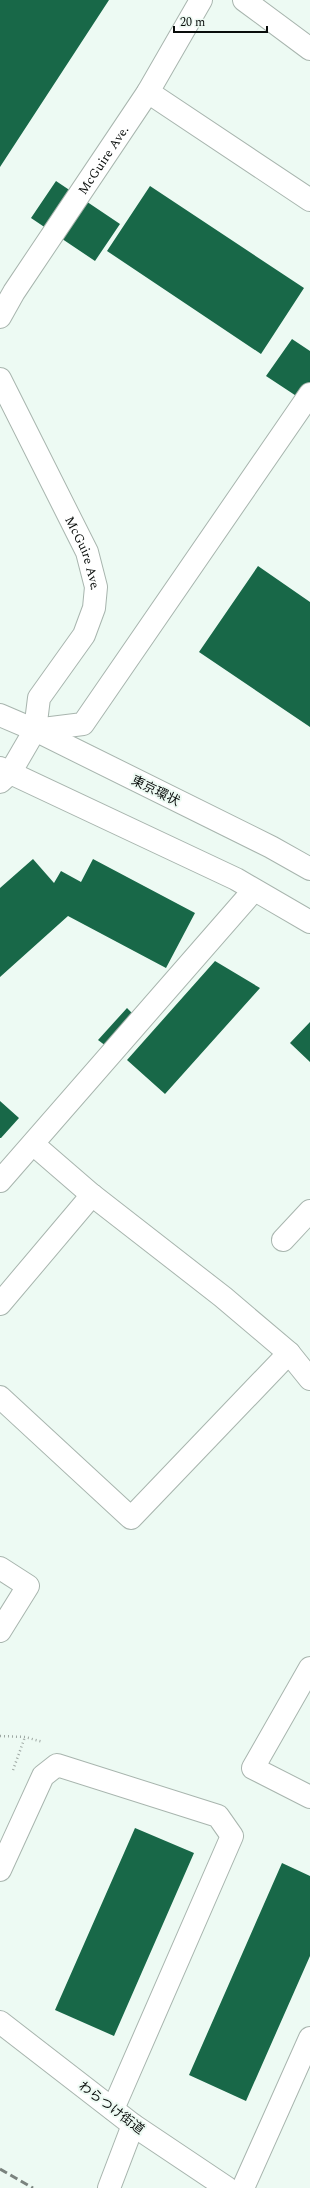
<svg xmlns="http://www.w3.org/2000/svg" width="310" height="2188" font-family="Spectral,'Noto Sans JP',serif">
	<style>
		.building { fill: #186848 }
		.lines { fill: none; stroke-linecap: round; stroke-linejoin: round }
		.minor-casing { stroke: #a8b5ae; stroke-width: 24 }
		.major-casing { stroke: #a8b5ae; stroke-width: 24 }
		.highway-casing { stroke: #a8b5ae; stroke-width: 24 }
		.path { stroke: #9da7a2; stroke-width: 2.5; stroke-dasharray: 1 3; stroke-linecap: butt }
		.minor { stroke: #fff; stroke-width: 22 }
		.major { stroke: #fff; stroke-width: 22 }
		.highway { stroke: #fff; stroke-width: 22 }
		.rail { stroke: #7a837e; stroke-width: 3; stroke-dasharray: 8 4; stroke-linecap: butt }
		.labels { text-anchor: middle; stroke-width: 4; stroke-linejoin: round; paint-order: stroke }
		.street-label { font-size: 13px; fill: #090d0b; stroke: #edfaf3 }
	</style>
	<rect width="100%" height="100%" fill="#edfaf3"/>
	<path class="building" d="M0,0H109L0,167Z
		M56,181L120,224L95,261L31,218Z
		M150,186L304,288L261,354L107,251Z
		M292,339L310,351V405L266,376Z
		M258,566L310,602V727L199,652Z
		M33,859L54,883L61,871L81,882L93,859L195,913L166,968L68,916L0,977V888Z
		M215,961L260,988L165,1094L127,1060Z
		M127,1008L134,1015L106,1046L98,1040Z
		M310,1022V1062L290,1043Z
		M0,1101L19,1118L1,1138H0Z
		M135,1828L194,1853L114,2036L55,2010Z
		M282,1863L310,1876V1956L246,2101L189,2075Z"/>
	<g class="lines">
		<defs>
			<g id="minor">
				<path d="M244,0L310,49"/>
				<path d="M148,92L310,200"/>
				<path id="s1" d="M0,317L14,292L148,92L201,0"/>
				<path id="s2" d="M0,379L87,552L96,587L94,608L84,635L39,698L35,730L83,724L310,394"/>
				<path d="M33,1144L92,1195L223,1297L289,1353L310,1379"/>
				<path d="M0,1181L254,890"/>
				<path d="M283,1240L310,1211"/>
				<path d="M0,1304L92,1195"/>
				<path d="M0,1397L131,1518L289,1353"/>
				<path d="M0,1568L28,1586L0,1631"/>
				<path d="M310,1668L253,1768L310,1797"/>
				<path d="M0,1870L43,1776L57,1765L218,1816L232,1836L113,2109"/>
				<path d="M0,2022L133,2125L227,2188"/>
				<path d="M109,2188L133,2125"/>
				<path d="M243,2188L310,2038"/>
			</g>
			<path id="major" d="M0,782L10,773L35,730"/>
			<path id="highway" d="M0,715L35,730L271,847L310,869
				M0,768L236,879L310,922"/>
		</defs>
		<use href="#minor" class="minor-casing"/>
		<use href="#major" class="major-casing"/>
		<use href="#highway" class="highway-casing"/>
		<path class="path" d="M0,1736L25,1737L43,1742
			M13,1770L25,1737"/>
		<use href="#minor" class="minor"/>
		<use href="#major" class="major"/>
		<use href="#highway" class="highway"/>
		<path class="rail" d="M0,2169L33,2188"/>
	</g>
	<g class="labels">
		<g class="street-label">
			<text dy="5" stroke="none"><textPath href="#s1" startOffset="188">McGuire Ave.</textPath></text>
			<text dy="5" stroke="none"><textPath href="#s2" startOffset="194">McGuire Ave.</textPath></text>
			<text transform="translate(156 790) rotate(26)" y="5">東京環状</text>
			<text transform="translate(112 2107) rotate(37)" y="5">わらつけ街道</text>
		</g>
	</g>
	<path d="M174 26v6h93v-6" fill="none" stroke="#090d0b" stroke-width="2"/>
	<text x="180" y="26" font-size="12" fill="#090d0b" stroke="#edfaf3" stroke-width="3" paint-order="stroke">20 m</text>
</svg>
